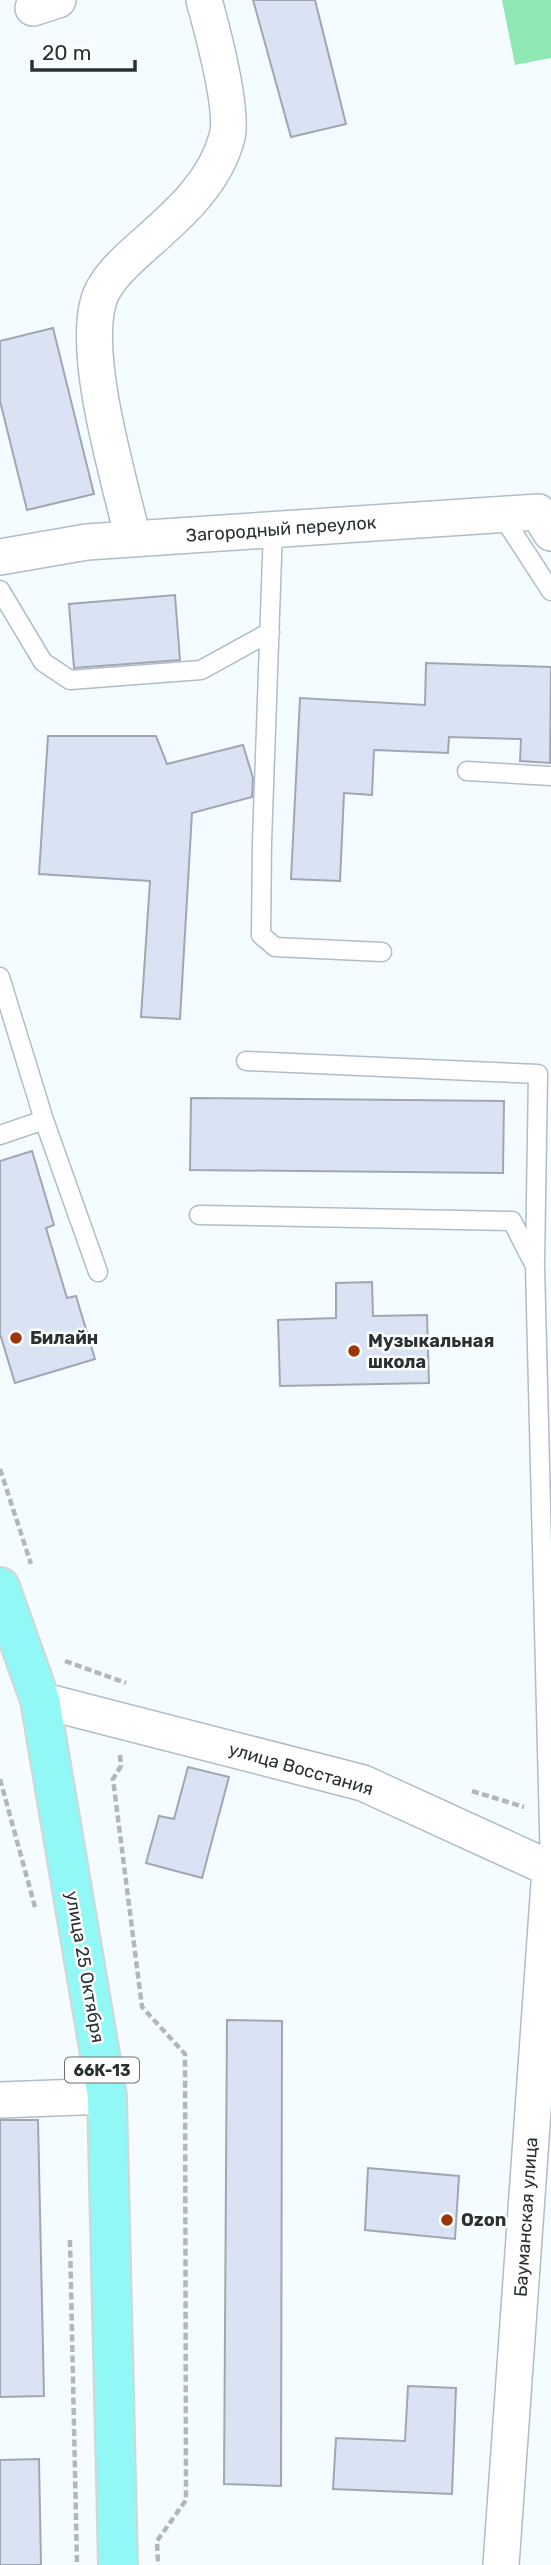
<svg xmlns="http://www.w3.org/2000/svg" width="551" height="2565" font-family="Rubik,sans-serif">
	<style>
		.garden { fill: #90e8b5 }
		.building { fill: #d9e3f4; stroke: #a0a7b3; stroke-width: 2 }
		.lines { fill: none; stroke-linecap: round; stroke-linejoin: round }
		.service-casing { stroke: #afbec5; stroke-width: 21 }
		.minor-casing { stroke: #afbec5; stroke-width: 38 }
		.primary-casing { stroke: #d4d6d6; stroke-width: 42 }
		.path { stroke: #b1b8bb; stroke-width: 4.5; stroke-dasharray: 7 3.5; stroke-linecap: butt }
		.service { stroke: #fff; stroke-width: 18 }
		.minor { stroke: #fff; stroke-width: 35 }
		.primary { stroke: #92f8f5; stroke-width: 38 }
		.poi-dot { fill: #9b3606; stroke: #fff; stroke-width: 2.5 }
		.labels { text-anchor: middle; stroke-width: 5; stroke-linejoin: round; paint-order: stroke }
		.shield { fill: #fff; stroke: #6a6f70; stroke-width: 2 }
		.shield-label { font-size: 16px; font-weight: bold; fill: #2a3133 }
		.street-label { font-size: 18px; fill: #2a3133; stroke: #fff }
		.poi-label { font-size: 18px; font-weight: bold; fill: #2a3133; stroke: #fff; text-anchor: start }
	</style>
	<rect width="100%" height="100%" fill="#f5fcff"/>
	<path class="garden" d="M502,0H551V58L515,65Z"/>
	<path class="building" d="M253,0H315L346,124L291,137Z
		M53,328L94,494L27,510L0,401V341Z
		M175,595L180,660L74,668L69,604Z
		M426,663L551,667L550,763L520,761L521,739L449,737L448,753L374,750L372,795L344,793L340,881L291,879L300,698L425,705Z
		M48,736H156L167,764L243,745L253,778L252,797L192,813L180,1019L141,1017L150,881L39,874Z
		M191,1098L504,1101L503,1173L190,1170Z
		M32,1151L54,1225L46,1228L67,1298L76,1296L95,1359L15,1383L0,1334V1161Z
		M372,1282L373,1316L427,1315L429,1383L280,1386L278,1320L336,1318V1283Z
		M188,1767L229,1777L202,1878L146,1863L159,1816L174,1819Z
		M227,2020L282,2021L281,2486L224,2484Z
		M0,2120H38L44,2396L0,2397Z
		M368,2168L459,2176L455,2239L365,2230Z
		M408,2386L456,2388L452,2494L333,2489L336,2438L405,2441Z
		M39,2459L41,2565H0V2460Z"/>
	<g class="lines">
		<defs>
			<path id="service" d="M501,514L551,591
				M273,529L262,842L261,935L275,947L382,952
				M0,590L43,662L70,680L201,670L270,632
				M467,771L551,776
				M0,977L44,1120L0,1135
				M246,1061L538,1074L535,1262
				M44,1120L98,1272
				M199,1215L512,1221L535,1266L550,1869"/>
			<path id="minor" d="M33,8L58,0
				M133,539C119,478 83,361 98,303C103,281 127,260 144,245C178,215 215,183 227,137C234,110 212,29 204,0
				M0,557L87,542L538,512L551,533
				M40,1700L363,1783L551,1869
				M0,2100L107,2096
				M501,2565L550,1869"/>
			<path id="primary" d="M0,1587L40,1700L107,2096L118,2565"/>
		</defs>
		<use href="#service" class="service-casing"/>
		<use href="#minor" class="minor-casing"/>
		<use href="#primary" class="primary-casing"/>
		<path class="path" d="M0,1469L31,1564
			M65,1661L126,1683
			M120,1755L121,1766L113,1779L142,2007L185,2054L186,2500L157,2541L158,2565
			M0,1779L35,1907
			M472,1791L524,1807
			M70,2240L77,2565"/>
		<use href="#service" class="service"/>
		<use href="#minor" class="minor"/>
		<use href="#primary" class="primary"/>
	</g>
	<g class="poi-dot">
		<circle cx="16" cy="1338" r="7"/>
		<circle cx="354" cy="1351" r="7"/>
		<circle cx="447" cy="2220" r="7"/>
	</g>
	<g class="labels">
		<rect class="shield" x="65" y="2057.5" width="74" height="25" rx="5"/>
		<g class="shield-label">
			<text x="102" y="2076">66К-13</text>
		</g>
		<g class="street-label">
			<text transform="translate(281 529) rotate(-4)" y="6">Загородный переулок</text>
			<text transform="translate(301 1769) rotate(16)" y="6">улица Восстания</text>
			<text transform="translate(85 1967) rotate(80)" y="6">улица 25 Октября</text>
			<text transform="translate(526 2217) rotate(-86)" y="6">Бауманская улица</text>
		</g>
		<g class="poi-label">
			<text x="30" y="1344">Билайн</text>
			<text x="368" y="1347">Музыкальная<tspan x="368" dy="21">школа</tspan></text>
			<text x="461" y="2226">Ozon</text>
		</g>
	</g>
	<path d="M32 60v10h103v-10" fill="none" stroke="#2a3133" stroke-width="3.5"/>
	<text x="42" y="60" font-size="21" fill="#2a3133" stroke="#ffffff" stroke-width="5" paint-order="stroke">20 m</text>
</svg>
